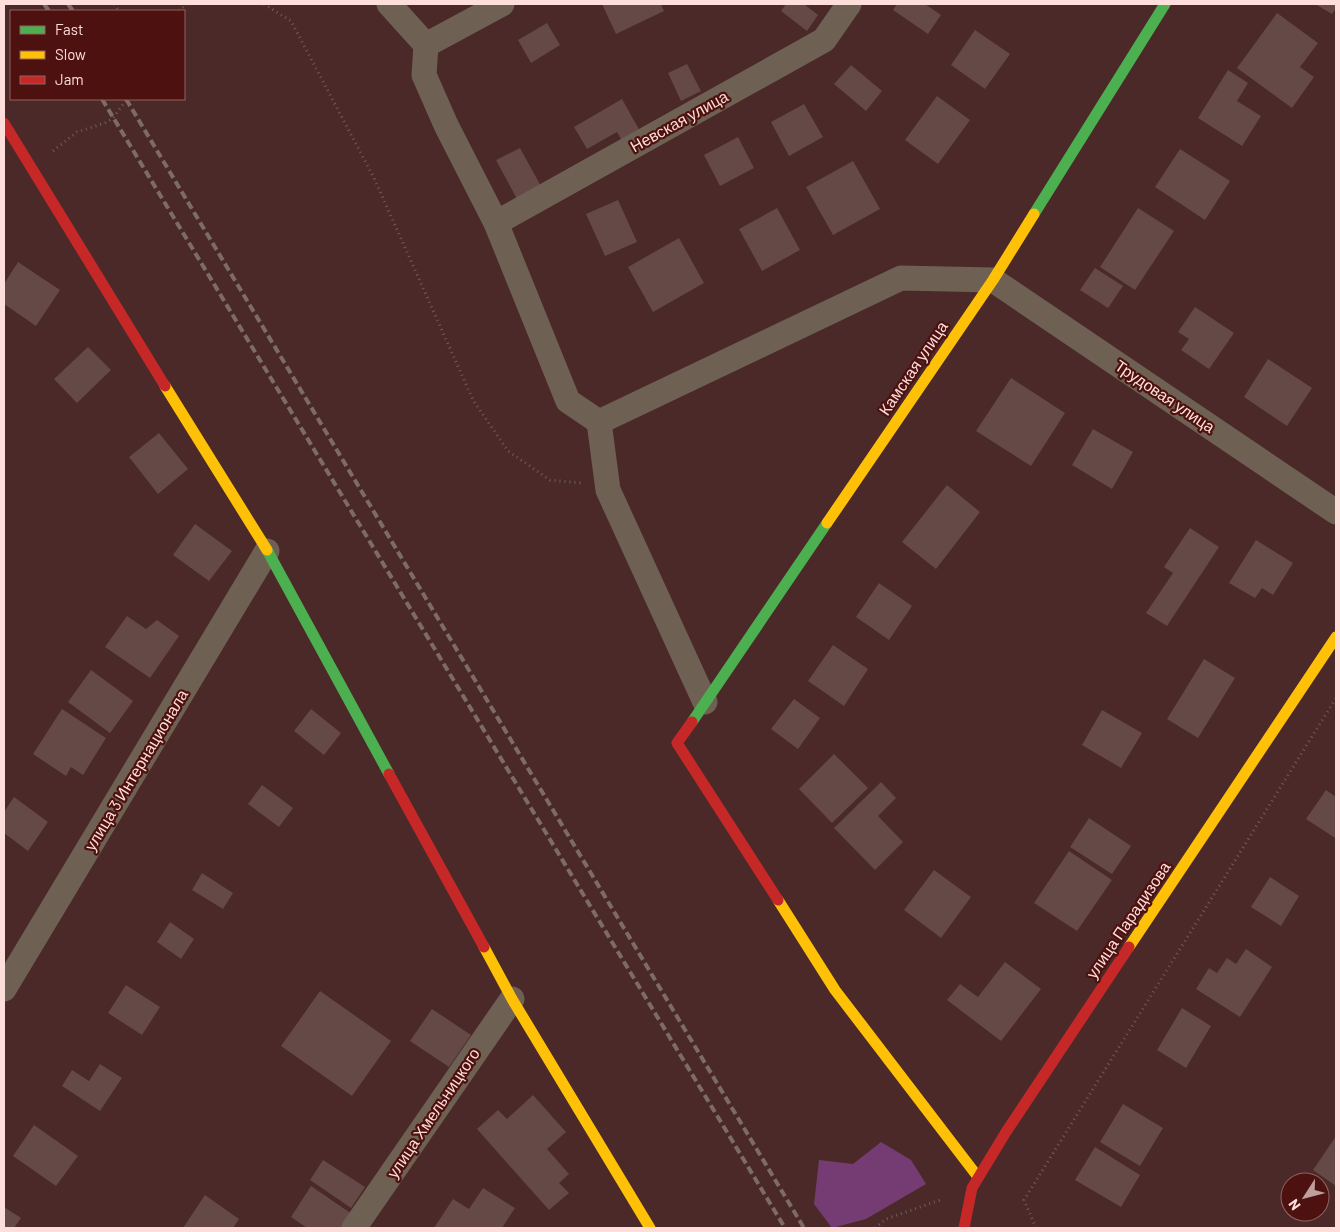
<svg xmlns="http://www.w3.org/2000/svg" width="1340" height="1232" font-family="Barlow,sans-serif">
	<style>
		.green { fill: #753c73 }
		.building { fill: #644947 }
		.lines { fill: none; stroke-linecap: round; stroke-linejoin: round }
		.path { stroke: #6d5f55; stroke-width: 3; stroke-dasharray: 1 4; stroke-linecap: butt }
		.street { stroke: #6e6153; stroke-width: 25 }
		.fast { stroke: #4caf50; stroke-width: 11 }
		.slow { stroke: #ffc107; stroke-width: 11 }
		.jam { stroke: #c62828; stroke-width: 11 }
		.rail { stroke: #7d6c64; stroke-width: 4; stroke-dasharray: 8 4; stroke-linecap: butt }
		.labels { text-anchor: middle; stroke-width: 4.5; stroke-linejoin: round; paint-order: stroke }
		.street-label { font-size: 16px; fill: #fededa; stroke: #4d1110 }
	</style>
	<rect width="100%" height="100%" fill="#4a2928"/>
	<path class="green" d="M881,1142L911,1160L926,1184L866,1219L832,1228L814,1204L819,1160L853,1164Z"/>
	<path class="building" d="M602,4H661L664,11L616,34Z
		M786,4H804L818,15L807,31L781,11Z
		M897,4H925L941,15L928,34L893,10Z
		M1315,4H1336V8L1332,14Z
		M1277,13L1318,43L1300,67L1314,77L1292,108L1237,68Z
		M547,23L560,45L531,63L518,40Z
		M975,30L1010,54L985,89L951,65Z
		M687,64L701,91L681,101L668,73Z
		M851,65L882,91L866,111L834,84Z
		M1228,70L1248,83L1237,101L1261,116L1242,146L1198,118Z
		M937,96L970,120L938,164L905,140Z
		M622,99L641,133L623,143L617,132L587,149L574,127Z
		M804,104L823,137L789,156L771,122Z
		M738,137L754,168L720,186L704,155Z
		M520,148L542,188L518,201L496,160Z
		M1180,149L1230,181L1205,220L1155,187Z
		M853,161L880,209L833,235L806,187Z
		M618,200L637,242L605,256L586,214Z
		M777,208L800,250L762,271L739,229Z
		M1138,208L1174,231L1135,290L1100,267Z
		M679,238L704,283L653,312L628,267Z
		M18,262L60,290L36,326L4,304V284Z
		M1095,268L1123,286L1108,308L1080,290Z
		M1195,307L1234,333L1209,369L1181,350L1189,339L1178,332Z
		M88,347L111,370L77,403L54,379Z
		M1268,359L1312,388L1287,426L1244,397Z
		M1011,378L1065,413L1031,466L976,431Z
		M1093,429L1133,452L1112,489L1072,465Z
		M159,433L188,469L158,494L129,457Z
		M947,485L980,512L936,569L902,542Z
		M195,524L232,551L209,581L173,555Z
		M1190,528L1219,547L1167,626L1146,613L1173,573L1164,567Z
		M1256,540L1293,563L1273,595L1262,588L1255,598L1229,583Z
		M879,583L912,606L889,640L856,617Z
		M127,616L146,629L157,620L179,636L150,678L105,647Z
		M833,645L868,669L844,706L808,681Z
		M1204,659L1235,678L1198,738L1167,719Z
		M91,670L133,701L110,733L68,702Z
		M794,699L820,718L798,749L771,729Z
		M62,709L106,738L83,775L71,767L66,776L33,754Z
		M311,709L341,733L324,755L294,731Z
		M1102,710L1142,733L1121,768L1082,745Z
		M834,754L868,788L832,823L799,789Z
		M881,782L896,798L878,816L903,842L875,870L834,828Z
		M262,785L293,808L279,827L248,804Z
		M1326,790L1336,797V836L1335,838L1306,819Z
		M14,797L48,822L28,851L4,833V812Z
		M1089,818L1131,846L1112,874L1070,847Z
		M1069,851L1112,880L1077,931L1034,903Z
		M934,870L971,897L941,938L904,910Z
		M202,873L233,893L223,909L192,890Z
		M1270,877L1299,896L1281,926L1251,907Z
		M170,922L194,939L181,959L157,942Z
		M1246,949L1272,967L1240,1017L1196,989L1209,968L1217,973L1227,958L1236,964Z
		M1005,962L1041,989L1001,1041L947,1000L960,984L978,997Z
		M126,985L160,1007L142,1035L108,1013Z
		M320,991L391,1041L352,1096L281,1046Z
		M1182,1008L1211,1026L1186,1068L1157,1050Z
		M432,1009L471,1035L449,1067L410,1041Z
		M100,1064L122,1078L100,1111L62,1086L72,1070L89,1081Z
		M533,1095L566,1132L547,1149L569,1174L559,1183L569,1193L549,1210L477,1129L498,1110L507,1119Z
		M1123,1104L1163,1128L1140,1166L1100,1142Z
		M34,1125L78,1156L56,1186L13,1156Z
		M1336,1136V1186L1313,1170Z
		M1095,1147L1140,1175L1121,1207L1075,1180Z
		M323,1160L365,1187L351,1208L310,1180Z
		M311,1186L352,1214L343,1228H307L291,1217Z
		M483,1188L515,1208L502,1228H434L453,1199L469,1209Z
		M205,1195L239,1219L233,1228H183Z
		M4,1207L21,1218L14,1228H4Z"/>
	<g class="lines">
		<path class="path" d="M114,4L119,11
			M264,4L291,21L374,178L473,400L508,451L550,480L581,483
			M179,11L187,4
			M53,151L77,132L105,123L113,118L127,99
			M875,1228L886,1219L943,1199
			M1036,1228L1024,1200L1336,698"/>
		<path class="street" d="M389,4L426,45L424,75L446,125L496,223L568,401L599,422
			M426,45L502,4
			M496,223L824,40L849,4
			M705,702L608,490L599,422L901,278L993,280L1336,512
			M4,989L267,551
			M354,1228L512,999"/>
		<path class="fast" d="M1034,214L1165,4
			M267,550L389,774
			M692,722L827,523"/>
		<path class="slow" d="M165,386L267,550
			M827,523L993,280L1034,214
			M778,900L835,990L978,1177
			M484,947L512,999L650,1228
			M1129,947L1336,637"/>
		<path class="jam" d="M4,123L165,386
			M692,722L677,743L778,900
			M389,774L484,947
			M964,1228L972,1188L1006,1132L1129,947"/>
		<path class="rail" d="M44,4L49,11
			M68,4L73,11
			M102,99L785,1228
			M126,99L804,1228"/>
	</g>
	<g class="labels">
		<g class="street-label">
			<text transform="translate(679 121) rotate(-29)" y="6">Невская улица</text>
			<text transform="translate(913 368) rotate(-56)" y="6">Камская улица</text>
			<text transform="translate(1165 396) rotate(34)" y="6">Трудовая улица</text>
			<text transform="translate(136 770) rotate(-59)" y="6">улица 3 Интернационала</text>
			<text transform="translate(1128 920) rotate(-56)" y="6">улица Парадизова</text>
			<text transform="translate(433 1113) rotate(-56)" y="6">улица Хмельницкого</text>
		</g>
	</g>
	<rect width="1340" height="1232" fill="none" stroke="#fededa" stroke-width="10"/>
	<rect x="10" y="10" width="175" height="90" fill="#4d1110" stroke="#946361"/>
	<rect x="20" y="26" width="25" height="8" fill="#4caf50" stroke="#946361"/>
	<text x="55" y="35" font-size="15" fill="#fededa">Fast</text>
	<rect x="20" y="51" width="25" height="8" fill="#ffc107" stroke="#946361"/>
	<text x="55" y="60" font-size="15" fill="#fededa">Slow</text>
	<rect x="20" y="76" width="25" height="8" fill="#c62828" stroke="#946361"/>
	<text x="55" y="85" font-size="15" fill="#fededa">Jam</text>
	<g transform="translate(1305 1197) rotate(234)"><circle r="24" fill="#4d1110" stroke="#946361"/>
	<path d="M0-4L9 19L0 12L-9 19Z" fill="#bf9f9c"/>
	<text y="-8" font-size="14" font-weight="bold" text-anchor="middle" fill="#fededa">N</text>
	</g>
</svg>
